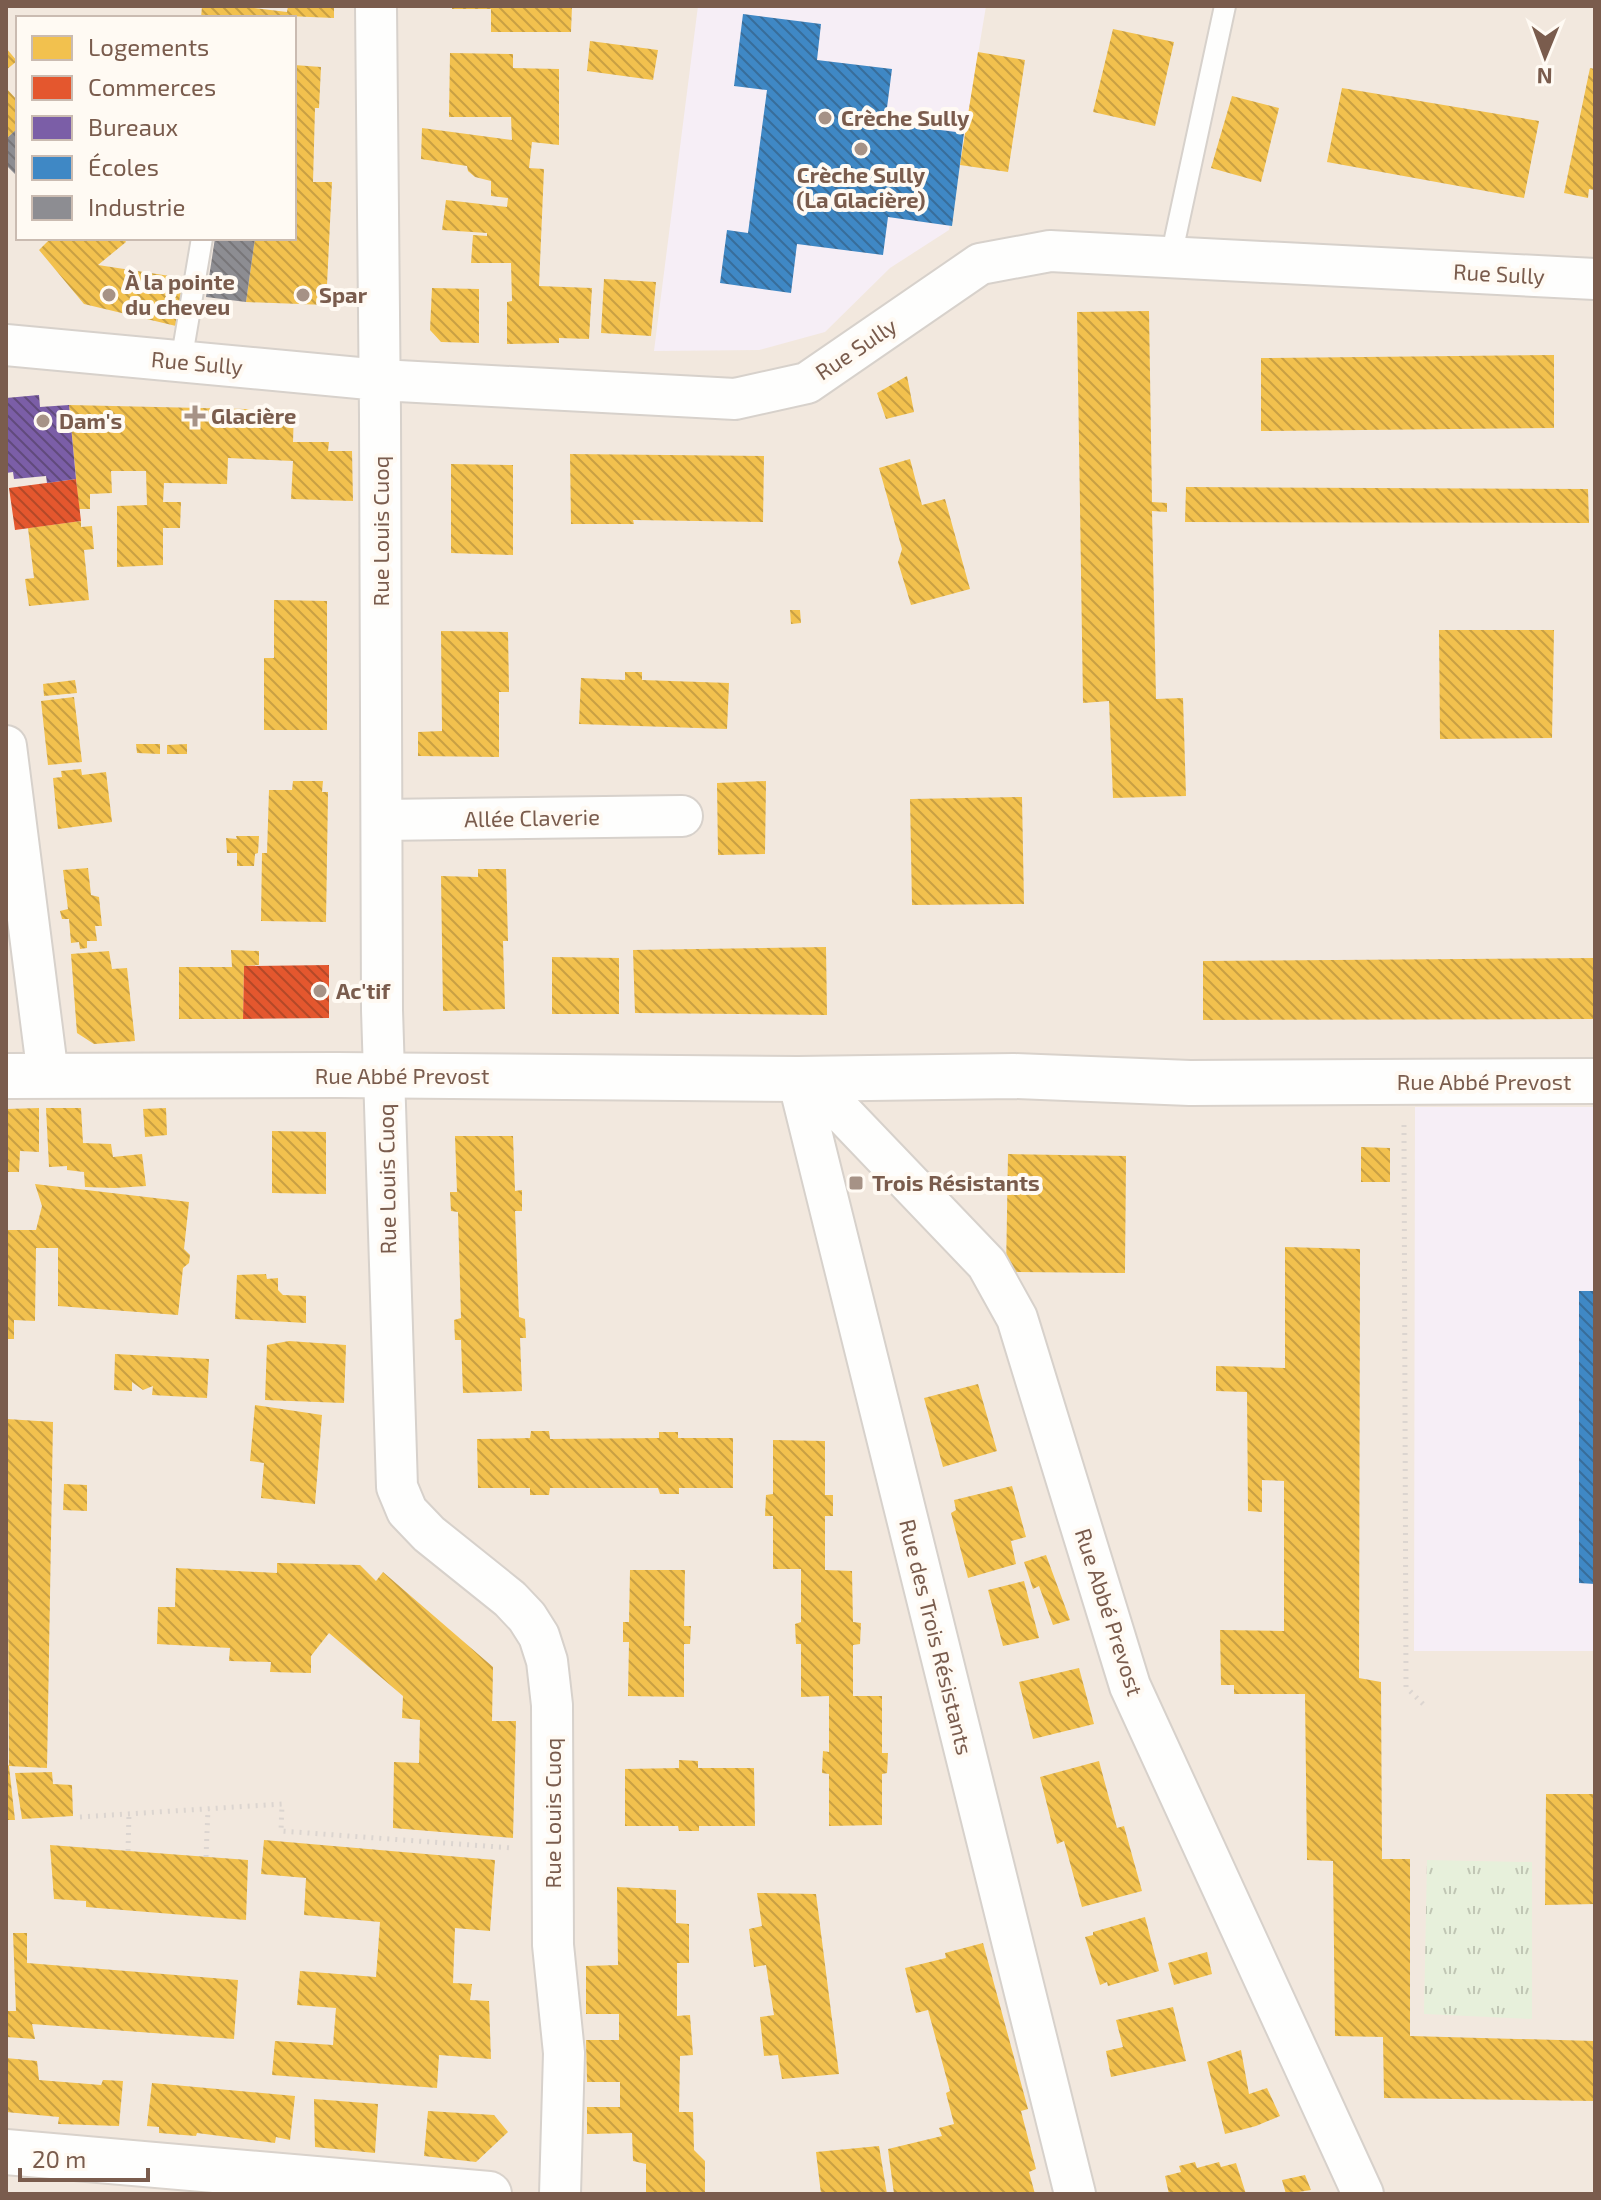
<svg xmlns="http://www.w3.org/2000/svg" width="1601" height="2200" font-family="'Exo 2',sans-serif">
	<style>
		.residential { fill: #f2e8de; fill-rule: evenodd }
		.education { fill: #f6eef6 }
		.park { fill: url(#park-tufts) }
		.homes { fill: url(#homes-back-hatch) }
		.shops { fill: url(#shops-back-hatch) }
		.offices { fill: url(#offices-back-hatch) }
		.schools { fill: url(#schools-back-hatch) }
		.industry { fill: url(#industry-back-hatch) }
		.lines { fill: none; stroke-linecap: round; stroke-linejoin: round }
		.lane-casing { stroke: #d7d1cb; stroke-width: 24 }
		.street-casing { stroke: #d7d1cb; stroke-width: 44 }
		.secondary-casing { stroke: #d9d2cb; stroke-width: 48 }
		.path { stroke: #dcd5d0; stroke-width: 5; stroke-dasharray: 2 6; stroke-linecap: butt }
		.lane { stroke: #fefefd; stroke-width: 20 }
		.street { stroke: #fefefd; stroke-width: 40 }
		.secondary { stroke: #fefefd; stroke-width: 44 }
		.poi-dot { fill: #a69286; stroke: #fffaf3; stroke-width: 3 }
		.labels { text-anchor: middle; stroke-width: 8; stroke-linejoin: round; paint-order: stroke }
		.poi-label { font-size: 22px; font-weight: bold; fill: #7a5c4d; stroke: #fffaf3; text-anchor: start }
		.street-label { font-size: 22px; fill: #7a5c4d; stroke: #fffaf3 }
	</style>
	<defs>
		<pattern id="park-tufts" width="24" height="20" patternUnits="userSpaceOnUse" patternTransform="scale(2)"><rect width="24" height="20" fill="#e7f0db"/><path d="M3 7l-1-3M5 7V3M7 7l1-3M15 17l-1-3M17 17v-4M19 17l1-3" fill="none" stroke="#c0c6b4"/></pattern>
		<pattern id="homes-back-hatch" width="6" height="6" patternUnits="userSpaceOnUse" patternTransform="scale(2)"><rect width="6" height="6" fill="#f2c14e"/><path d="M-1 5l2 2M0 0l6 6M5-1l2 2" fill="none" stroke="#c9a043"/></pattern>
		<pattern id="shops-back-hatch" width="6" height="6" patternUnits="userSpaceOnUse" patternTransform="scale(2)"><rect width="6" height="6" fill="#e4572e"/><path d="M-1 5l2 2M0 0l6 6M5-1l2 2" fill="none" stroke="#b44828"/></pattern>
		<pattern id="offices-back-hatch" width="6" height="6" patternUnits="userSpaceOnUse" patternTransform="scale(2)"><rect width="6" height="6" fill="#7b5ea7"/><path d="M-1 5l2 2M0 0l6 6M5-1l2 2" fill="none" stroke="#614a7c"/></pattern>
		<pattern id="schools-back-hatch" width="6" height="6" patternUnits="userSpaceOnUse" patternTransform="scale(2)"><rect width="6" height="6" fill="#3f88c5"/><path d="M-1 5l2 2M0 0l6 6M5-1l2 2" fill="none" stroke="#386d9a"/></pattern>
		<pattern id="industry-back-hatch" width="6" height="6" patternUnits="userSpaceOnUse" patternTransform="scale(2)"><rect width="6" height="6" fill="#8d8d92"/><path d="M-1 5l2 2M0 0l6 6M5-1l2 2" fill="none" stroke="#787679"/></pattern>
	</defs>
	<rect width="100%" height="100%" fill="#f9f5f0"/>
	<path class="residential" d="M6,6H1595V2194H6ZM18,18H294V238H18Z"/>
	<path class="education" d="M698,6H986L949,230L890,268L825,332L759,350L654,351Z
		M1415,1107H1595V1651H1414Z"/>
	<path class="park" d="M1427,1860L1532,1862V2019L1424,2014Z"/>
	<path class="homes" d="M202,6H237L287,12L288,6H334V18L287,16L201,18Z
		M452,6H572L571,32H491V9H452Z
		M1113,29L1174,42L1155,126L1093,112Z
		M590,41L658,50L653,80L587,71Z
		M6,48L17,61L6,70Z
		M978,52L1025,60L1008,172L960,165Z
		M450,53L513,54V68L559,69V145L532,142L529,168L544,169L539,286L592,288L589,339L559,338V343L507,344V302L512,301L511,263H471L473,235L487,236V233L442,230L446,200L507,207L508,198L491,196V181L475,177L468,171L467,166L421,159L422,128L512,140L511,117H449Z
		M294,65L321,67L319,108H315L313,182H332L326,305L246,302L255,238H294Z
		M1590,68L1595,69V190L1589,189L1588,198L1564,193Z
		M6,88L18,101V128L6,139Z
		M1342,88L1539,121L1524,198L1327,162Z
		M1232,96L1279,108L1261,182L1211,168Z
		M51,238H123L126,242L98,265L183,278L176,326L84,304L39,250Z
		M604,279L656,282L651,336L601,333Z
		M432,288L479,289V343L441,342L430,330Z
		M1149,311L1152,502L1167,503V512L1152,511L1156,699L1183,698L1186,796L1113,798L1109,701L1083,703L1077,312Z
		M1554,355V428L1261,431V358Z
		M907,376L914,412L886,419L877,393Z
		M69,405L294,410L293,442H329L328,451H352L353,501L291,499L293,461L228,458L227,484L164,483L163,502H181L180,528H163V565L117,567V506L147,505L146,471H111L112,493L90,494V509H79Z
		M570,454L764,456L763,522L633,520L634,524H571Z
		M910,459L922,505L945,499L970,589L911,605L898,562L902,549L879,468Z
		M451,464L513,465V555L451,553Z
		M1186,487L1588,489L1589,523L1185,522Z
		M81,521V527L92,526L94,549L84,550L89,600L29,606L25,579L34,578L28,528Z
		M274,600L327,601V730H264V658H274Z
		M790,610H800L801,623L791,624Z
		M1439,630H1554L1552,738L1440,739Z
		M441,631L508,632L509,692H499V757L418,756V732L442,731Z
		M625,672H642V680L729,683L727,729L579,724L581,678L625,680Z
		M75,680L77,693L44,696L43,684Z
		M74,697L82,762L48,765L41,701Z
		M136,744H160V754L137,753Z
		M187,744V754H167V745Z
		M81,769L82,775L106,772L112,822L58,829L53,778L62,777L61,771Z
		M293,781H323L322,792H328L326,922L261,921L262,853H267L269,790H292Z
		M766,781L765,854L718,855L717,783Z
		M1022,797L1024,904L912,905L910,799Z
		M236,836H259L258,853L255,854L254,866H237V853H227L226,838L237,839Z
		M88,868L91,895L99,897L102,926H95L97,941H87V948L80,949L79,942L71,943L69,919H62L60,911L68,909L63,870Z
		M478,869H506L508,941H503L505,1009L443,1011L441,876L478,877Z
		M826,947L827,1015L635,1013L633,950Z
		M231,950L259,951V965L244,966L243,1019H179V967H232Z
		M109,951L112,969L127,968L135,1041L94,1044L77,1033L71,954Z
		M552,957L619,958V1014H552Z
		M1595,958V1019L1203,1020V961Z
		M39,1108V1152L20,1151L19,1172H6V1109Z
		M46,1108H81L83,1143L111,1144L113,1157L142,1154L146,1186L115,1188L85,1187L84,1172L67,1170V1166L49,1167Z
		M166,1108L167,1135L145,1137L143,1109Z
		M272,1131L326,1132V1194L272,1193Z
		M455,1136H513L515,1191L522,1190V1211H515L519,1317L525,1319L526,1338H520L522,1391L463,1393L461,1340H455L454,1320L461,1318L458,1212L451,1211L450,1192H457Z
		M1361,1147L1390,1148V1182H1361Z
		M1008,1154L1126,1156L1125,1273L1006,1272Z
		M35,1184L189,1202L184,1249L190,1255L189,1263L183,1268L178,1315L58,1306V1248H36L35,1321L14,1320V1339H6V1230H36L42,1206Z
		M1285,1247L1360,1249L1359,1678L1381,1682L1382,1859H1410V2036L1595,2041V2101L1384,2098L1383,2037L1335,2036L1333,1861L1307,1860L1305,1694H1234V1685H1221L1220,1630L1284,1631V1481L1262,1480V1512L1248,1511L1247,1392L1216,1391V1366L1285,1368Z
		M266,1274L267,1279L278,1278V1290L283,1295L306,1296V1323L235,1319L237,1275Z
		M289,1341L346,1345L344,1403L265,1400L267,1345Z
		M115,1354L209,1359L207,1398L152,1395L153,1386L143,1390L132,1382V1391L114,1390Z
		M978,1384L997,1451L943,1467L924,1398Z
		M255,1405L322,1415L315,1504L261,1498L264,1463L250,1461Z
		M7,1419L53,1422L47,1768L9,1766L15,1820H6V1762L9,1766Z
		M531,1431H549L550,1439L659,1438V1432H678V1438H733V1488H679V1494H660L658,1488H550L549,1495H530V1488H478L477,1439L530,1438Z
		M773,1440L825,1441V1495H833V1516H825V1570L852,1571L853,1622L861,1623L860,1644L853,1645V1696H882V1753H888L887,1773L882,1774V1825L829,1826V1774L822,1773L823,1751L829,1752V1696L801,1697V1644H796L795,1624L801,1622V1569H773V1516H765L766,1495L773,1494Z
		M64,1484L87,1485V1511L63,1510Z
		M1012,1486L1026,1537L1011,1541L1016,1564L968,1578L951,1513L956,1510L954,1500Z
		M1046,1555L1070,1620L1053,1625L1039,1586L1033,1589L1024,1562Z
		M277,1563L360,1565L376,1581L383,1572L493,1667L492,1721H516L513,1838L393,1828L394,1762L419,1763L420,1720L402,1718L403,1696L329,1633L311,1656V1673L270,1672L271,1662L229,1661L230,1648L157,1644L158,1607H175L176,1568L277,1573Z
		M630,1570H685L684,1626H691L690,1644H684V1697L628,1696L629,1642H623V1622H629Z
		M1024,1581L1039,1638L1003,1646L988,1590Z
		M1079,1668L1094,1724L1033,1739L1019,1682Z
		M679,1760L698,1761V1768H754L755,1826H699V1831H679L678,1826H625V1769L679,1768Z
		M1099,1761L1117,1828L1124,1826L1142,1891L1082,1907L1064,1841L1057,1844L1040,1777Z
		M52,1772L53,1784L72,1785L73,1816L22,1819L15,1773Z
		M1546,1794H1595V1904L1545,1905Z
		M264,1840L495,1860L490,1931L455,1928L453,1983L472,1984L470,2000L489,2001L491,2059L439,2055L437,2088L272,2075L275,2041L333,2045L336,2008L297,2005L300,1971L376,1977L380,1922L304,1915L306,1878L261,1874Z
		M50,1845L248,1860L246,1920L86,1907V1901L54,1899Z
		M617,1887L676,1890V1923L689,1924V1963H677V2016L690,2015L693,2055L680,2056L679,2112H693L694,2150L705,2161V2194H646V2164L633,2161L632,2133L587,2134V2107H620V2082H587L586,2040H619V2014H586V1966L618,1965Z
		M757,1893L816,1894L839,2074L782,2079L778,2055L764,2056L760,2017L774,2015L766,1965L754,1967L749,1929L762,1926Z
		M1145,1917L1159,1971L1108,1986L1107,1982L1100,1985L1085,1937L1093,1935V1932Z
		M13,1933H27V1963L238,1980L234,2039L32,2024L35,2039L6,2037V2011H16Z
		M983,1943L1028,2109L1021,2111L1036,2169L1029,2172L1035,2194H894L888,2149L942,2136L939,2128L954,2124L946,2093L950,2091L928,2010L916,2013L905,1968L946,1958L945,1953Z
		M1207,1952L1212,1974L1174,1985L1168,1963Z
		M1173,2007L1186,2061L1111,2077L1106,2051L1123,2047L1116,2020Z
		M1241,2050L1249,2094L1267,2088L1280,2116L1256,2126L1225,2134L1207,2062Z
		M6,2058L37,2061L39,2080L101,2085L103,2080L123,2081L119,2126L58,2124L59,2117L6,2112Z
		M152,2083L295,2096L290,2140L276,2137L275,2143L197,2133L196,2136L159,2133V2127L147,2126Z
		M314,2099L378,2104L375,2153L315,2147Z
		M428,2111L494,2115L508,2132L476,2162L424,2156Z
		M879,2146L887,2194H821L816,2152Z
		M1195,2162L1197,2168L1219,2162L1221,2167L1236,2163L1246,2194H1169L1165,2176L1181,2172L1179,2166Z
		M1305,2175L1311,2190L1286,2194L1282,2180Z"/>
	<path class="shops" d="M76,479L81,521L15,530L9,488Z
		M329,965V1018L243,1019L244,966Z"/>
	<path class="offices" d="M39,395L40,407L69,405L76,479L47,483L46,476L14,479L13,472L6,473V398Z"/>
	<path class="schools" d="M743,14L821,24L817,60L892,69L885,123L964,133L952,226L888,217L883,255L797,244L791,293L720,283L727,230L748,233L767,90L734,86Z
		M1579,1291H1595V1584L1579,1583Z"/>
	<path class="industry" d="M18,128V177L6,165V139Z
		M215,238H255L246,302L206,297Z"/>
	<g class="lines">
		<defs>
			<path id="lane" d="M1171,257L1225,6
				M181,362L202,238"/>
			<path id="street" d="M376,6L380,416L382,1010L397,1487L407,1511L429,1534L510,1599L527,1617L539,1636L547,1661L552,1705L553,1945L564,2053L560,2194
				M6,345L380,380L735,399L807,383L980,264L1050,251L1595,279
				M6,746L48,1076
				M382,820L682,816
				M798,1079L833,1103L987,1264L1017,1318L1130,1686L1363,2194
				M798,1079L1075,2194"/>
			<path id="secondary" d="M6,1076L337,1075L798,1079L1014,1076L1190,1083L1595,1081
				M6,2152L489,2194"/>
		</defs>
		<use href="#lane" class="lane-casing"/>
		<use href="#street" class="street-casing"/>
		<use href="#secondary" class="secondary-casing"/>
		<path class="path" d="M1404,1125L1406,1687L1423,1704
			M80,1817L282,1804L281,1831L512,1848
			M128,1851L129,1814
			M206,1857L208,1809"/>
		<use href="#lane" class="lane"/>
		<use href="#street" class="street"/>
		<use href="#secondary" class="secondary"/>
	</g>
	<g class="poi-dot">
		<circle cx="825" cy="118" r="8"/>
		<circle cx="861" cy="149" r="8"/>
		<circle cx="109" cy="295" r="8"/>
		<circle cx="303" cy="295" r="8"/>
		<path d="M191 404h8v8h8v8h-8v8h-8v-8h-8v-8h8z"/>
		<circle cx="43" cy="421" r="8"/>
		<circle cx="320" cy="991" r="8"/>
		<rect x="848" y="1175" width="16" height="16" rx="4"/>
	</g>
	<g class="labels">
		<g class="poi-label">
			<text x="841" y="126">Crèche Sully</text>
			<text x="861" y="183" text-anchor="middle">Crèche Sully<tspan x="861" dy="25">(La Glacière)</tspan></text>
			<text x="125" y="290">À la pointe<tspan x="125" dy="25">du cheveu</tspan></text>
			<text x="319" y="303">Spar</text>
			<text x="211" y="424">Glacière</text>
			<text x="59" y="429">Dam's</text>
			<text x="336" y="999">Ac'tif</text>
			<text x="872" y="1191">Trois Résistants</text>
		</g>
		<g class="street-label">
			<text transform="translate(1499 274) rotate(3)" y="8">Rue Sully</text>
			<text transform="translate(856 349) rotate(-34)" y="8">Rue Sully</text>
			<text transform="translate(197 363) rotate(5)" y="8">Rue Sully</text>
			<text transform="translate(381 531) rotate(-90)" y="8">Rue Louis Cuoq</text>
			<text transform="translate(532 818) rotate(-1)" y="8">Allée Claverie</text>
			<text x="402" y="1084">Rue Abbé Prevost</text>
			<text x="1484" y="1090">Rue Abbé Prevost</text>
			<text transform="translate(387 1179) rotate(-91)" y="8">Rue Louis Cuoq</text>
			<text transform="translate(1109 1612) rotate(72)" y="8">Rue Abbé Prevost</text>
			<text transform="translate(936 1637) rotate(76)" y="8">Rue des Trois Résistants</text>
			<text transform="translate(553 1813) rotate(-90)" y="8">Rue Louis Cuoq</text>
		</g>
	</g>
	<rect width="1601" height="2200" fill="none" stroke="#7a5c4d" stroke-width="16"/>
	<rect x="16" y="16" width="280" height="224" fill="#fffaf3" stroke="#cabbb1" stroke-width="2"/>
	<rect x="32" y="36" width="40" height="24" fill="#f2c14e" stroke="#cabbb1" stroke-width="2"/>
	<text x="88" y="56" font-size="24" fill="#7a5c4d">Logements</text>
	<rect x="32" y="76" width="40" height="24" fill="#e4572e" stroke="#cabbb1" stroke-width="2"/>
	<text x="88" y="96" font-size="24" fill="#7a5c4d">Commerces</text>
	<rect x="32" y="116" width="40" height="24" fill="#7b5ea7" stroke="#cabbb1" stroke-width="2"/>
	<text x="88" y="136" font-size="24" fill="#7a5c4d">Bureaux</text>
	<rect x="32" y="156" width="40" height="24" fill="#3f88c5" stroke="#cabbb1" stroke-width="2"/>
	<text x="88" y="176" font-size="24" fill="#7a5c4d">Écoles</text>
	<rect x="32" y="196" width="40" height="24" fill="#8d8d92" stroke="#cabbb1" stroke-width="2"/>
	<text x="88" y="216" font-size="24" fill="#7a5c4d">Industrie</text>
	<g transform="translate(1545 56) rotate(181)" stroke="#fffaf3" stroke-width="6" paint-order="stroke">
	<path d="M0-6L14 30L0 20L-14 30Z" fill="#7a5c4d"/>
	<text y="-12" font-size="22" font-weight="bold" text-anchor="middle" fill="#7a5c4d">N</text>
	</g>
	<path d="M20 2168v12h128v-12" fill="none" stroke="#7a5c4d" stroke-width="4"/>
	<text x="32" y="2168" font-size="24" fill="#7a5c4d" stroke="#fffaf3" stroke-width="6" paint-order="stroke">20 m</text>
</svg>
